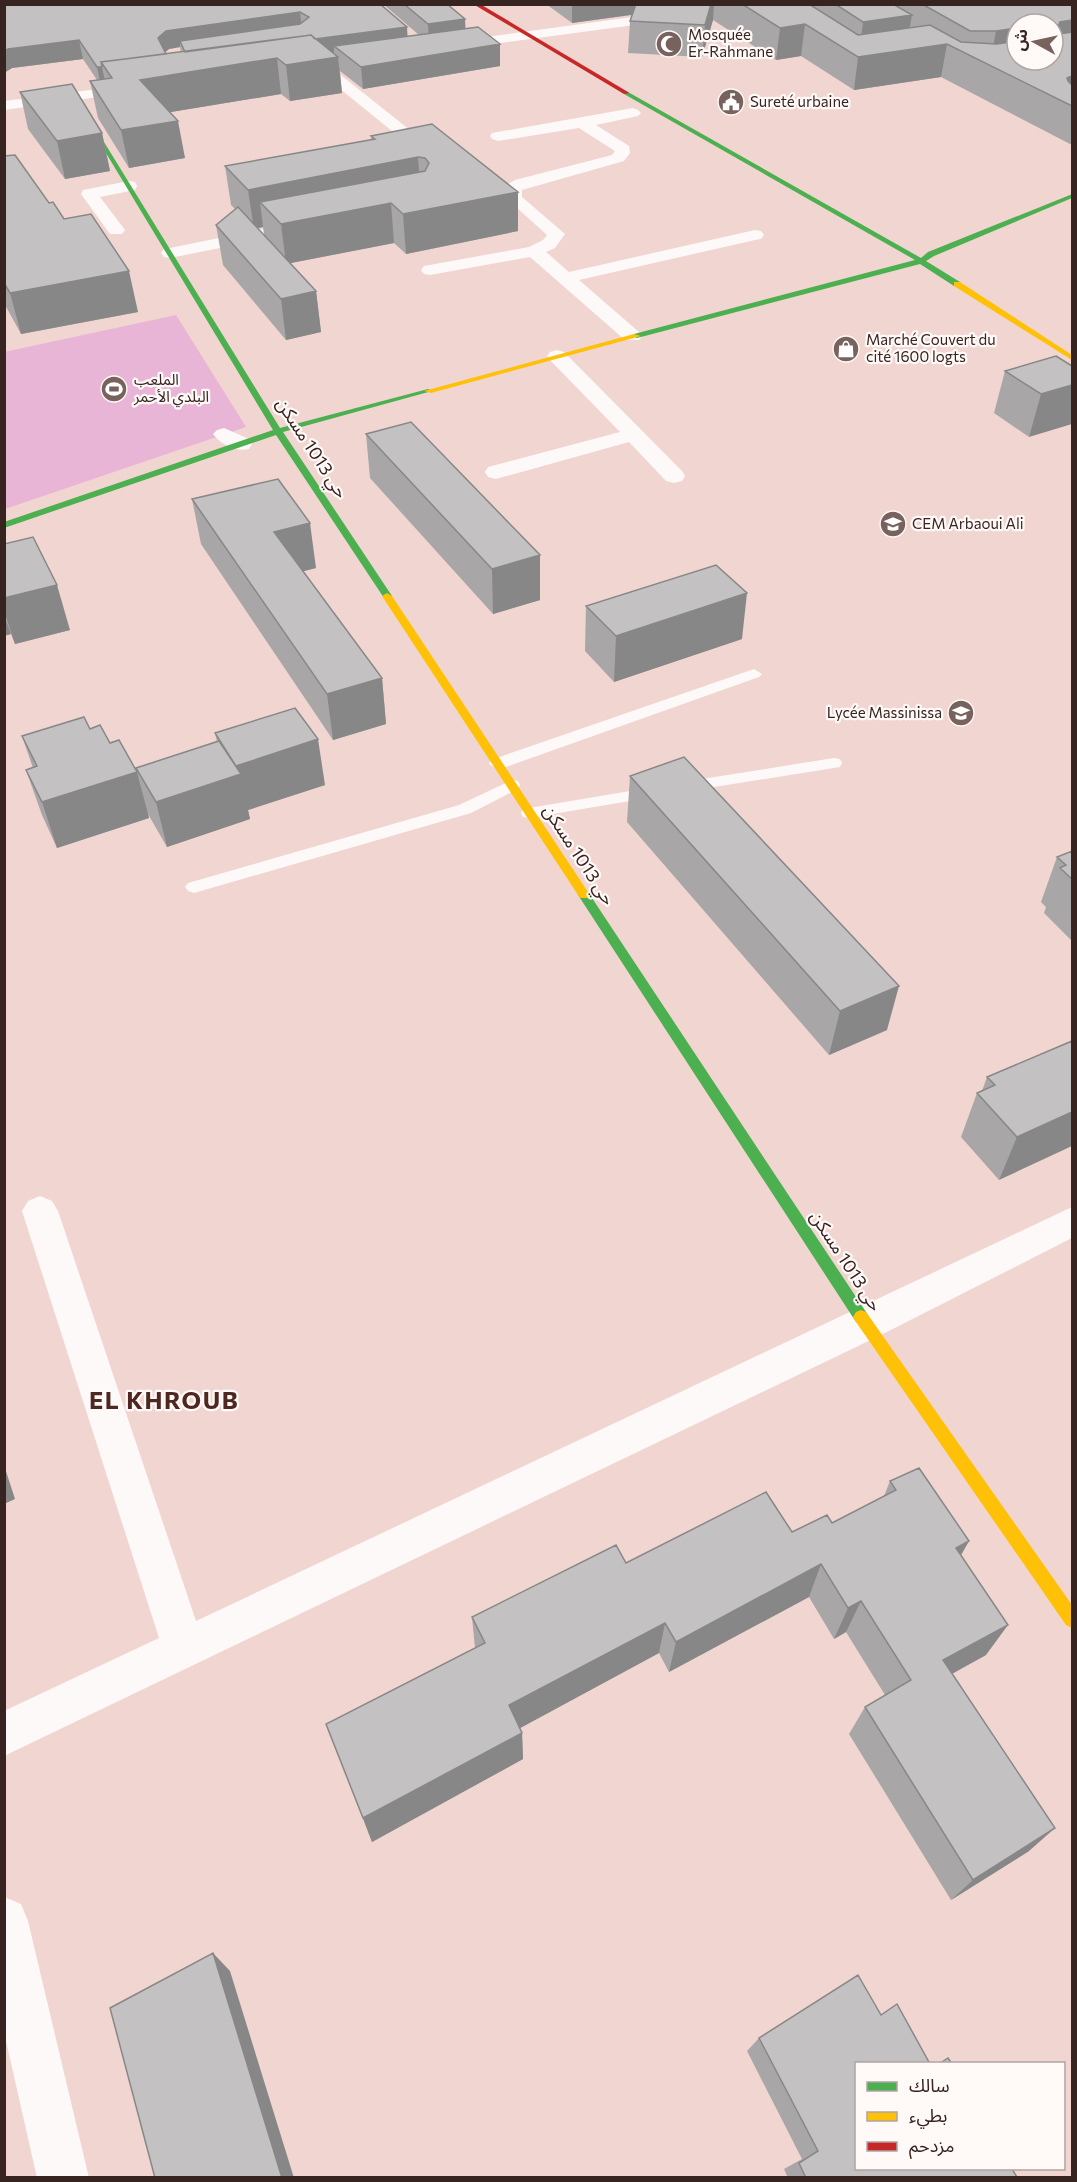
<svg xmlns="http://www.w3.org/2000/svg" width="1077" height="2182" font-family="Commissioner,'Noto Sans Arabic',sans-serif">
	<style>
		.green { fill: #e9b5d7 }
		.lines { fill: none; stroke-linecap: round; stroke-linejoin: round }
		.lane { fill: #fdf9f8; fill-rule: evenodd }
		.street { fill: #fdf9f8; fill-rule: evenodd }
		.fast { fill: #4caf50; fill-rule: evenodd }
		.slow { fill: #ffc107; fill-rule: evenodd }
		.jam { fill: #c62828; fill-rule: evenodd }
		.wall { fill: #a8a6a6; fill-rule: evenodd }
		.shaded-wall { fill: #888787 }
		.building { fill: #c3c1c1; stroke: #888787; stroke-width: 1.5 }
		.labels { text-anchor: middle; stroke-width: 4.5; stroke-linejoin: round; paint-order: stroke }
		.far-poi-label { font-size: 15px; fill: #372420; stroke: #fff9f8; text-anchor: start }
		.street-label { font-size: 18px; fill: #372420; stroke: #fff9f8 }
		.district-label { font-size: 24px; font-weight: bold; letter-spacing: 1.5px; fill: #4e2721; stroke: #fff9f8 }
	</style>
	<rect width="100%" height="100%" fill="#f1d5d0"/>
	<path class="green" d="M176,315L246,427L5,509L4,352Z"/>
	<g class="lines">
		<path class="lane" d="M754,669L762,674L759,677L503,768L497,769L489,764L491,760Z
			M834,758L840,759L842,763L840,767L683,792L677,791L675,787L677,783L683,782Z
			M512,780L518,781L520,785L518,789L471,813L194,893L188,891L185,887L188,883L459,805Z
			M654,787L660,788L662,792L660,796L529,818L523,817L521,813L523,809L529,808Z"/>
		<path class="street" d="M728,4H767L761,8L449,50L442,46L449,42Z
			M318,60L323,61L420,138L422,141L420,144H408L313,67L311,64L313,61Z
			M137,84L144,88L142,91L4,110V101Z
			M633,108L638,110L641,113L638,116L596,125L629,146L630,153L624,161L522,190V197L565,234L555,248L546,252L569,272L755,230L761,231L764,235L761,239L755,240L579,280L639,332L642,336L639,340H625L530,257L430,275L424,274L421,270L424,266L529,247L543,240L547,235L506,198L508,184L515,180L612,155L615,151L579,128L498,141L492,139L490,136L492,133Z
			M129,181L135,182L137,186L135,190L100,197L125,230L122,234H110L81,194L83,190Z
			M264,229L270,230L273,234L270,238L170,258L164,257L161,253L164,249L170,248Z
			M557,350L564,352L682,471L685,476L682,481L674,483L666,481L629,442L496,479L488,477L485,472L488,467L620,432L550,360L547,356L550,352Z
			M224,428L249,439L252,444L249,449C236,452 221,445 213,434L217,430Z
			M40,1196L52,1201L58,1211L196,1621L1072,1207V1238L879,1336L4,1756V1711L159,1638L22,1211L28,1201Z
			M4,1897L21,1904L28,1921L89,2178H37L4,2032Z"/>
		<path class="fast" d="M624,92H628L921,258L928,252L1070,195L1072,194V198L934,256L926,261L960,282V286H954L920,264L637,338L633,336L634,334L915,260L624,94Z
			M80,103L280,428L428,389L432,391L283,432L392,596L390,598H384L276,435L4,528V522L273,430L77,105Z
			M584,891L588,892L866,1312L869,1317L866,1322L861,1324L856,1322L580,898L578,895L580,892Z"/>
		<path class="slow" d="M954,282H960L1072,355V360L954,286Z
			M634,334L641,336L431,393L424,391Z
			M387,593L392,596L588,892L590,895L588,898H580L382,596Z
			M861,1310L866,1312L1072,1605V1628L1066,1625L856,1322L853,1317L856,1312Z"/>
		<path class="jam" d="M480,4L628,92L629,93L624,94L473,4Z"/>
	</g>
	<path class="wall" d="M4,4H380L407,27V36L419,35L383,4H447L465,19V29L500,44V66L363,89L340,71L342,93L290,101L281,94L170,112L185,158L129,168L98,118L90,81L97,80L83,59L12,68L4,73ZM180,47L181,52L166,54L165,52L169,49Z
		M546,4H1072V145L941,77L854,90L801,56L776,60L713,20L702,57L628,53L630,21L632,15L572,23ZM1017,24H1053V60H1017Z
		M20,92L102,133L110,171L65,179L28,129Z
		M432,124L518,231L406,254L394,243L290,263L316,291L321,332L286,340L223,265L216,225L235,209L231,205L225,166L371,140V136ZM263,227L264,235L258,228Z
		M4,156L64,219L138,312L21,334L4,303Z
		M1056,356L1029,437L994,413L1005,371Z
		M366,434L540,600L493,614L370,478Z
		M192,499L316,568L303,571L382,678L386,724L333,740L201,544Z
		M4,544L70,630L15,644L11,634L4,636Z
		M586,606L742,639L614,682L585,651Z
		M90,729L110,743L137,772L136,768L217,742L215,733L325,785L248,810L250,819L167,847L148,814L149,818L57,848L42,815L26,770L33,768L22,736Z
		M630,776L887,1030L829,1055L627,822Z
		M1072,851V941L1044,913L1046,907L1041,902L1057,857Z
		M1072,1041L999,1180L961,1137L977,1093L982,1091L987,1077Z
		M890,1481L969,1541L961,1555L986,1655L952,1674L1029,1851L951,1900L849,1734L865,1707L885,1695L846,1632L834,1639L809,1597L669,1672L659,1653L520,1728L522,1733L523,1759L372,1842L326,1724L475,1648L472,1617L626,1563L792,1532L832,1523L884,1496Z
		M759,2038L856,2064L1016,2178H788L784,2169L802,2159L747,2051Z"/>
	<path class="shaded-wall" d="M572,4H708L572,23Z
		M711,4H714L713,20L702,57L705,25Z
		M300,12L302,30L180,41V47L169,49L161,56L158,38L166,31Z
		M912,15L906,47L859,54L863,22Z
		M465,19L466,38L429,43L428,24Z
		M1072,20V47L1053,48L1058,26L1060,22Z
		M805,24L801,56L776,60L780,28Z
		M407,27L408,45L334,46V55L277,58L281,94L147,116L113,85L187,56Z
		M1017,28V59L990,64L996,31Z
		M79,40L83,59L12,68L4,73V51L8,49Z
		M500,44V66L363,89L361,67Z
		M947,44L941,77L854,90L858,57Z
		M338,57L342,93L290,101L286,65Z
		M97,67H102L106,86H101Z
		M1072,76V105L1067,78Z
		M178,121L185,158L129,168L121,130Z
		M102,133L110,171L65,179L57,141Z
		M418,157L421,196L260,202L263,227L254,229L248,190Z
		M518,192V231L406,254L403,214Z
		M391,203L394,243L286,264L281,224Z
		M129,271L138,312L21,334L10,293Z
		M316,291L321,332L286,340L281,299Z
		M1072,385V424L1029,437L1041,394Z
		M310,523L316,568L281,577L274,532Z
		M540,555V600L493,614L492,569Z
		M57,585L70,630L15,644L4,611V598Z
		M747,593L742,639L614,682L616,636Z
		M4,615L11,634L4,636Z
		M382,678L386,724L333,740L327,694Z
		M318,739L325,785L248,810L250,819L167,847L156,802L238,774L236,766Z
		M137,772L149,818L57,848L42,802Z
		M899,986L887,1030L829,1055L840,1011Z
		M1072,1112V1146L999,1180L1017,1137Z
		M4,1465L15,1499L4,1504Z
		M969,1541L950,1574L956,1548Z
		M821,1564L809,1597L669,1672L676,1642Z
		M861,1601L846,1632L834,1639L848,1608Z
		M665,1623L659,1653L511,1733L509,1705Z
		M1008,1625L986,1655L924,1689L943,1660Z
		M522,1733L523,1759L372,1842L363,1818Z
		M1055,1828L1029,1851L951,1900L973,1880Z
		M213,1953L230,1971L294,2178H282Z"/>
	<path class="building" d="M4,4H380L407,27L315,39L311,35L185,52L180,41L300,24L309,17L300,12L166,31L158,38L166,54L101,62L102,67H97L79,40L8,49L4,51Z
		M404,4H447L465,19L428,24Z
		M636,4H711L705,25L630,21Z
		M742,4H809L858,35L930,25L961,42L997,44L1017,41V60H1053V35L1072,32V76L1067,78L1068,81L1072,85V106L947,44L858,57L805,24L780,28Z
		M835,4H893L912,15L863,22Z
		M922,4H1072V20L1060,22L1058,26H1053V24H1017V28L996,31H970Z
		M478,27L500,44L361,67L334,46Z
		M311,35L338,57L286,65L277,58L140,80L178,121L121,130L90,81L112,78L101,62Z
		M72,84L102,133L57,141L20,92Z
		M432,124L518,192L403,214L391,203L281,224L260,202L425,171L429,163L425,158L418,157L248,190L225,166L375,139L371,136Z
		M15,155L49,203L53,202L64,219L91,214L129,271L10,293L4,283V156Z
		M238,207L316,291L281,299L216,225Z
		M1056,356L1072,366V385L1041,394L1005,371Z
		M411,422L540,555L492,569L366,434Z
		M278,479L310,523L274,532L382,678L327,694L192,499Z
		M33,537L57,585L4,598V544Z
		M716,565L747,593L616,636L586,606Z
		M295,708L318,739L236,766L215,733Z
		M84,717L90,729L100,725L110,743L119,740L137,772L42,802L26,770L37,766L22,736Z
		M219,741L241,774L156,802L136,768Z
		M684,757L899,986L840,1011L630,776Z
		M1072,851V879L1060,868L1066,865L1057,857Z
		M1072,1041V1112L1017,1137L977,1093L995,1085L987,1077Z
		M919,1468L969,1541L956,1548L1008,1625L943,1660L1055,1828L973,1880L865,1707L911,1680L861,1601L848,1608L821,1564L676,1642L665,1623L509,1705L522,1733L363,1818L326,1724L485,1643L472,1617L616,1545L626,1563L766,1492L792,1532L827,1515L832,1523L896,1490L890,1481Z
		M213,1953L282,2178H155L110,2008Z
		M858,1975L881,2015L897,2004L930,2064H856V2169H1012L1017,2177L806,2178L799,2163L818,2151L759,2038Z
		M948,2058L952,2064H939Z"/>
	<defs>
		<symbol id="mosque-disc" viewBox="-11 -11 22 22"><circle r="9.5" fill="#78625e" stroke="#fff9f8"/><path d="M3.5-4.9A6 6 0 1 0 3.5 4.9A5 5 0 1 1 3.5-4.9Z" fill="#fff"/></symbol>
		<symbol id="civic-disc" viewBox="-11 -11 22 22"><circle r="9.5" fill="#78625e" stroke="#fff9f8"/><path d="M-.6-6.5H3V-4.5H.6V-3L4-1V1h2V6H-6V1h2V-1L-.6-3ZM-1.2 2.5V6h2.4V2.5Z" fill="#fff"/></symbol>
		<symbol id="shop-disc" viewBox="-11 -11 22 22"><circle r="9.5" fill="#78625e" stroke="#fff9f8"/><path d="M-5-2.5h2.3a2.7 3.5 0 0 1 5.4 0H5L5.5 6h-11ZM-1.5-2.5h3a1.5 2.3 0 0 0-3 0Z" fill="#fff"/></symbol>
		<symbol id="stadium-disc" viewBox="-11 -11 22 22"><circle r="9.5" fill="#78625e" stroke="#fff9f8"/><path d="M0-5a6.5 5 0 1 0 0 10a6.5 5 0 1 0 0-10ZM-3.5-1.8h7v3.6h-7Z" fill="#fff"/></symbol>
		<symbol id="school-disc" viewBox="-11 -11 22 22"><circle r="9.5" fill="#78625e" stroke="#fff9f8"/><path d="M0-5L7-2L0 1L-7-2ZM-4 1L0 2.5L4 1V4Q0 6-4 4Z" fill="#fff"/></symbol>
	</defs>
	<g fill-rule="evenodd">
		<use href="#mosque-disc" x="654" y="29" width="30" height="30"/>
		<use href="#civic-disc" x="716" y="87" width="30" height="30"/>
		<use href="#shop-disc" x="831" y="334" width="30" height="30"/>
		<use href="#stadium-disc" x="99" y="374" width="30" height="30"/>
		<use href="#school-disc" x="878" y="509" width="30" height="30"/>
		<use href="#school-disc" x="946" y="698" width="30" height="30"/>
	</g>
	<g class="labels">
		<g class="far-poi-label">
			<text x="688" y="40">Mosquée<tspan x="688" dy="17">Er-Rahmane</tspan></text>
			<text x="750" y="107">Sureté urbaine</text>
			<text x="866" y="345">Marché Couvert du<tspan x="866" dy="17">cité 1600 logts</tspan></text>
			<text x="134" y="385">الملعب<tspan x="134" dy="17">البلدي الأحمر</tspan></text>
			<text x="912" y="529">CEM Arbaoui Ali</text>
			<text x="942" y="718" text-anchor="end">Lycée Massinissa</text>
		</g>
		<g class="street-label">
			<text transform="translate(312 448) rotate(57)" y="6">حي 1013 مسكن</text>
			<text transform="translate(579 855) rotate(57)" y="6">حي 1013 مسكن</text>
			<text transform="translate(846 1261) rotate(57)" y="6">حي 1013 مسكن</text>
		</g>
		<g class="district-label">
			<text x="164" y="1409">EL KHROUB</text>
		</g>
	</g>
	<rect width="1077" height="2182" fill="none" stroke="#372420" stroke-width="12"/>
	<rect x="855" y="2062" width="210" height="108" fill="#fff9f8" stroke="#afa4a2" stroke-width="1.5"/>
	<rect x="867" y="2082" width="30" height="9" fill="#4caf50" stroke="#afa4a2" stroke-width="1.5"/>
	<text x="909" y="2092" font-size="18" fill="#372420">سالك</text>
	<rect x="867" y="2112" width="30" height="9" fill="#ffc107" stroke="#afa4a2" stroke-width="1.5"/>
	<text x="909" y="2122" font-size="18" fill="#372420">بطيء</text>
	<rect x="867" y="2142" width="30" height="9" fill="#c62828" stroke="#afa4a2" stroke-width="1.5"/>
	<text x="909" y="2152" font-size="18" fill="#372420">مزدحم</text>
	<g transform="translate(1035 42) rotate(278)"><circle r="28" fill="#fff9f8" stroke="#afa4a2" stroke-width="1.5"/>
	<path d="M0-4.5L10 22L0 15L-10 22Z" fill="#78625e"/>
	<text y="-9" font-size="16" font-weight="bold" text-anchor="middle" fill="#372420">ش</text>
	</g>
</svg>
